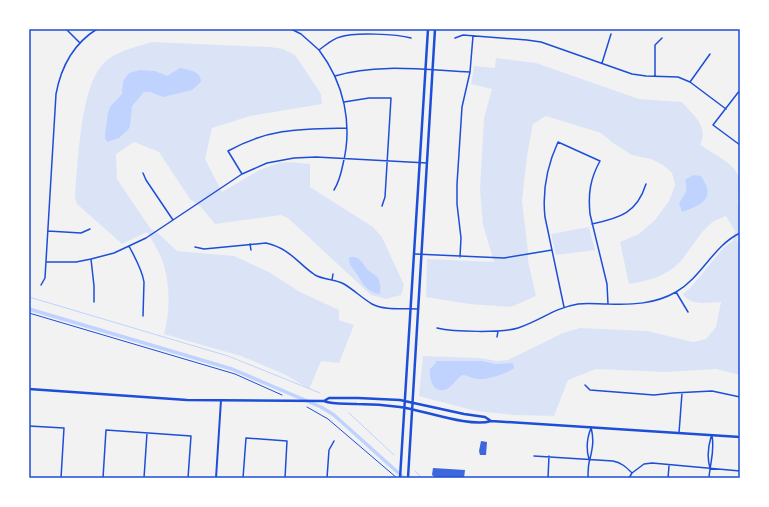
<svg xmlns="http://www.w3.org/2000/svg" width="769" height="507" font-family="'Golos Text',sans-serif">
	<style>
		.green { fill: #dbe4f7 }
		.water { fill: #bfd3fe }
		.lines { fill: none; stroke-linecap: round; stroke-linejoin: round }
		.stream { stroke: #bfd3fe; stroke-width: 1 }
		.canal { stroke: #bfd3fe; stroke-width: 3.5 }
		.building { fill: #3d67dc }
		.path { stroke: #1d4ed8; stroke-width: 1 }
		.minor { stroke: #1d4ed8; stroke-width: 1.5 }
		.tertiary { stroke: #1d4ed8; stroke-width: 2 }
		.secondary { stroke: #1d4ed8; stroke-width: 2.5 }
		.neatline { fill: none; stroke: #1d4ed8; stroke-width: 1.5 }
	</style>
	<rect width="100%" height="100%" fill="#f2f2f2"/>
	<path class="green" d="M152,42L270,47L283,49L295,55L321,94L322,104L250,116L212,128L205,159L222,192C240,182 259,168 279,163C289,161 300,163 310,164V187L373,227L382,237L404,285L401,295L386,299L371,295L288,218L281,215L215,224L201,207L190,199L159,152L134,142L116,154L117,179L150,228L160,235L177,251L234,256L269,272L300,292L339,310V320L354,325L339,363L321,361L309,389L286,375L241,356L164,334C170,313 170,286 164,266C161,254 153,242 147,232L122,244L77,204L75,197C78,164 80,88 103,64C115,51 136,47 152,42Z
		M496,58L536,63L639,99L682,102C694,116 709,126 700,145C711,152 736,164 739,178C740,186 737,195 738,204L740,203V228L737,240L740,246V375L716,369L664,372L596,369L568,380L554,416L514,415L476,411L419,396L423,356L480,358L497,361L508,360L563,333L580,328L647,331L693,342L706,339L716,327L721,302C708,302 691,307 683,294L692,286L724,247L733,241L735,231L726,216C722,218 718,219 714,221C702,229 690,250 680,262C667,276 648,281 629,284L620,242L639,234L655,220L669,201L675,185L672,173L663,165L651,159L632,155L613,143L601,133L546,116L533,124L527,156L522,201L528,251V261L536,296L511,307L469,304L426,297L427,259L494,262L483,225L480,189L484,118L492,89L471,84L474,66L495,68Z
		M589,227L595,250L556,255L551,234Z"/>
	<path class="water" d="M180,68C189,70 201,71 201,82L192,90L163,97L150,92H144L132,106L130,126L128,130L119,138L107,142L105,138V134L108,113L110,107L122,94L123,81L129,73L140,70L155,71L167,76Z
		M693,175L701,176C703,180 706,184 707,188C711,203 692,208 682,212L679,203C684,195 689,191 685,180Z
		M351,257C360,256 363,264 368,270C371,273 376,275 378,278C380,283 381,289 380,294C369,293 363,285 358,276C354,269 349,267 349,258Z
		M435,361H482L495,364L513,363L514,368C506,374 487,380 477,379C472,378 467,375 462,375C456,379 453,386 447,389C433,395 429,379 430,369L436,363Z"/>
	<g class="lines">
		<path class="stream" d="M29,297L228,356L320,393
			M349,413L394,455
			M415,471L422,478"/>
		<path class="canal" d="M29,309L232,369L321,407L334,415L404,478"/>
	</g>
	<path class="building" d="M481,441L487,442L486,455H480L479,451Z
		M433,468L465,470L464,478H436L432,475Z"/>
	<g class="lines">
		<path class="path" d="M29,313L235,374L282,395
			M307,407L328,419L397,478"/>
		<path class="minor" d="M66,29L80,43
			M291,29L301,34L319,50C326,45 332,39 340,37C354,32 397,34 411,38
			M455,38L463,35L527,40L541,42L632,74L646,76L678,77L690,82L726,109
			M319,50C344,83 353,124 343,164C341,174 339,182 334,190
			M602,63L611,34
			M335,76C377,63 427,70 470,72
			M655,76V45L662,38
			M690,82L710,54
			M740,90L713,125L740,145
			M344,102L369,98H391L385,197L382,206
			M143,173L146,180L173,220
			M242,174L228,151C269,128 302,129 347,128
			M592,224C620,218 637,213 646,184
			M48,231L81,233L90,229
			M250,244L251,250
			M129,246C135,258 142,269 144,282L143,316
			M195,247L204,249L266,243C291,249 296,262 315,275C324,280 335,279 344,284C354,290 362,298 372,304C385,311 404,308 418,309
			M415,254L504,258L552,250
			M460,257L461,238L457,204V184L462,107L470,72L473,36
			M91,259L94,286V302
			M46,262H76L91,259L114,253L146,238L242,174L267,163L294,158L316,157L427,163
			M332,280L333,274
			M41,285L45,278L56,94C61,67 73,44 97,29
			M676,292L688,312
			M564,307L545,217C542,190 547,166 558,142L600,161C590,179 588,194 590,214L607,284L608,304
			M437,328C454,332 502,333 518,328C540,321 554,308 578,304C587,303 598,304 608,304C632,305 655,304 676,292C702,277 713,246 740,233
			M497,337L498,331
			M585,385L590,390L654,395L673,393L712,391L740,397
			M29,426L64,428L61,478
			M679,433L682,393
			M534,456L613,461C622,463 626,467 632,473L644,464L652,463L740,471
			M589,459C586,449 587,438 591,428
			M710,468C707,458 708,447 711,437
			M103,478L106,430L191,436L188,478
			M144,478L147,433
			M243,478L246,438L287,441L285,478
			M327,478L329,450L334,441
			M548,478L549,456
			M588,478C588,472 588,464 590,459C593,446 594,440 591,427
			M629,478L632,473
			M668,478L669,466
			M709,478C710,463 715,451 712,436"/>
		<path class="tertiary" d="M216,478L221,400"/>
		<path class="secondary" d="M29,389L187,400L324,401C334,405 346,403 357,404C371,404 386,405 400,407C423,410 470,428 491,421L740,437
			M324,401L329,398H358L400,400L464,414L485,417L491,421
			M400,478L428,29
			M408,478L435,29"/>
	</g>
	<rect width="769" height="507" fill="none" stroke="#ffffff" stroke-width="60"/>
	<rect x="30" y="30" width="709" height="447" class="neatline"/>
</svg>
